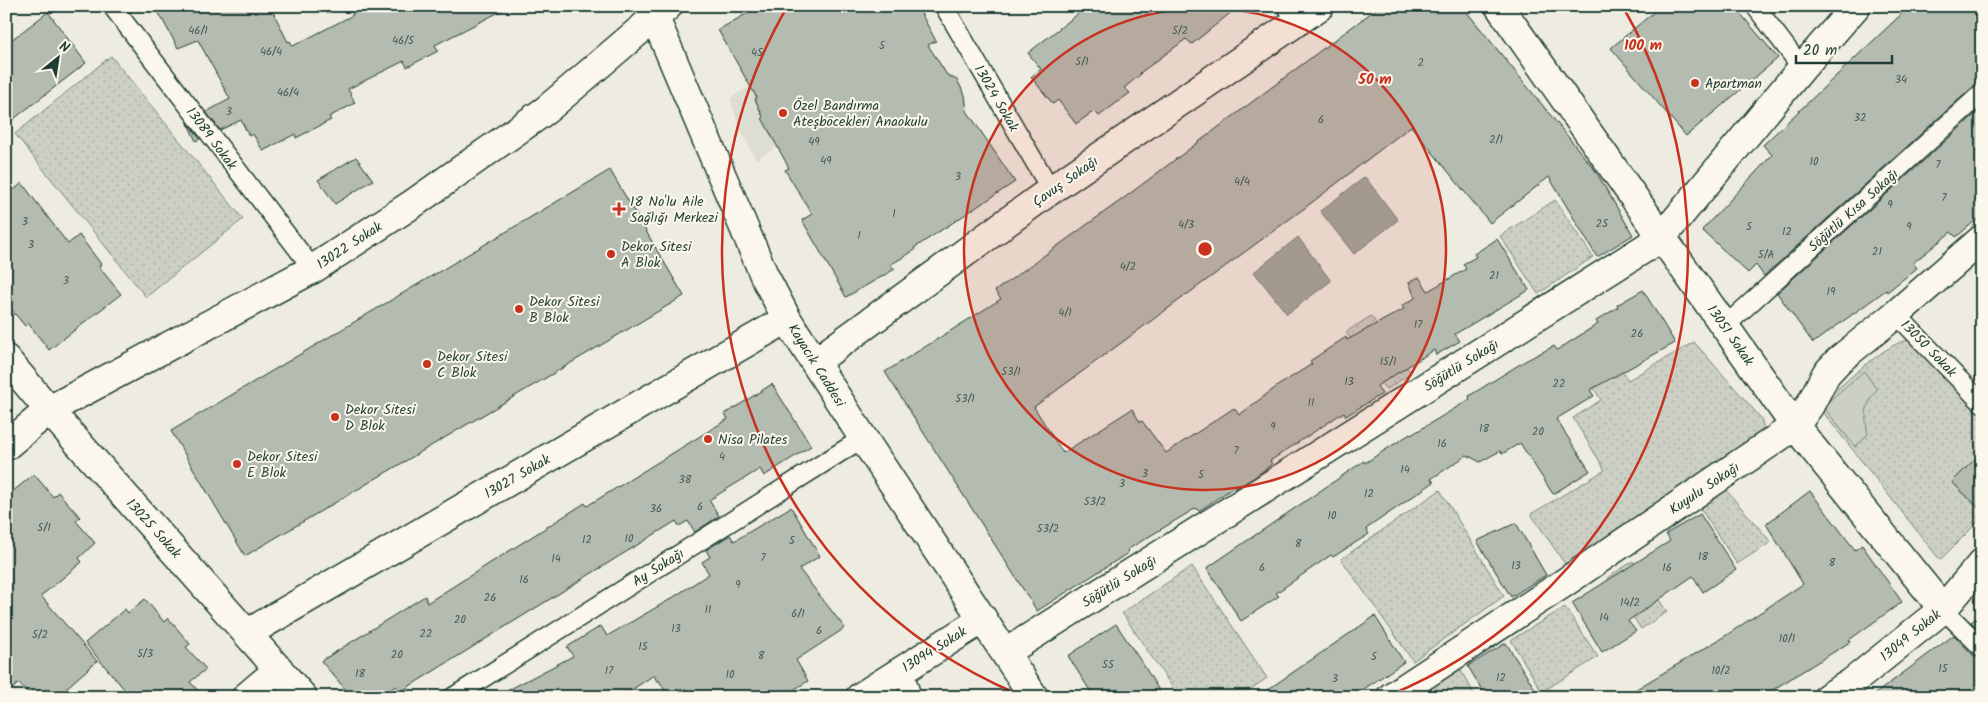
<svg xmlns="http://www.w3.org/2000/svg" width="1988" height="703" font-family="Kalam,sans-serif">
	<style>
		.built { fill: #ddddd2 }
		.green { fill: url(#green-dots); stroke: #75867c }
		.pitch { fill: #cbcfc4; stroke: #75867c }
		.water { fill: #9fa89f; stroke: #6c7d74 }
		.building { fill: #b4bbb0; stroke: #1f3d34 }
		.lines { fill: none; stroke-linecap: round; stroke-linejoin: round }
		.service-casing { stroke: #1f3d34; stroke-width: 21 }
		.minor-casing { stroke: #1f3d34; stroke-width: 31 }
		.secondary-casing { stroke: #1f3d34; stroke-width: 31 }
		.service { stroke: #fbf7ec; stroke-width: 18 }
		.minor { stroke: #fbf7ec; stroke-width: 28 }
		.secondary { stroke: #fbf7ec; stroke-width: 28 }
		.ring { fill: none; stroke: #c8321e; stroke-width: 2.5 }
		.poi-dot { fill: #c8321e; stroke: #fbf7ec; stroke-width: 2 }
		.labels { text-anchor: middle; stroke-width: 4; stroke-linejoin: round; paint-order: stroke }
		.number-label { font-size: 11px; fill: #445c53 }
		.poi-label { font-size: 14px; fill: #1f3d34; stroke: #fbf7ec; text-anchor: start }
		.street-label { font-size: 14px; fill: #1f3d34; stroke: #fbf7ec }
		.centre { fill: #c8321e; stroke: #fbf7ec; stroke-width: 2.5 }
		.ring-label { font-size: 15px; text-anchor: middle; font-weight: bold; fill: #c8321e; stroke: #fbf7ec; stroke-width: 4; stroke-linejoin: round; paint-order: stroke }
	</style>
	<defs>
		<pattern id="green-dots" width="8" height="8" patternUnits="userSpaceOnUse" patternTransform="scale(1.25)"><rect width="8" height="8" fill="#cbcfc4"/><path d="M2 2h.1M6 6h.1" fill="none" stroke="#aeb3a9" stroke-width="1.8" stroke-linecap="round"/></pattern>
	</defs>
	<rect width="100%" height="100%" fill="#eeece1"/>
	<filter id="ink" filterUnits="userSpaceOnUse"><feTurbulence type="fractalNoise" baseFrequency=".02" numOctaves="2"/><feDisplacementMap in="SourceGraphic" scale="10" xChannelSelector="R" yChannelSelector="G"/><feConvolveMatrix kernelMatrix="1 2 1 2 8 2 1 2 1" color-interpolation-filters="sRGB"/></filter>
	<g filter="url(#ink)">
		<path class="built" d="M820,44L854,99L756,160L739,127L730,98Z"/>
		<path class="green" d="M111,56L243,219L146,297L15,134Z
			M1555,200L1593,257L1538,294L1500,236Z
			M1371,316L1411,373L1386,390L1346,332Z
			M1593,327L1628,380L1694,342L1761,418L1765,432L1755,442L1565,564L1531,514L1605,470L1573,418L1601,400L1567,344Z
			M1908,340L1918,343L1982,417V518L1940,560L1818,406C1837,390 1885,343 1908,340Z
			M1440,490L1504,596L1413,661L1341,559Z
			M1726,490L1771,542L1737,564L1700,508Z
			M1633,561L1667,612L1641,629L1607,578Z
			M1192,566L1267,678L1239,697H1179L1122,613Z
			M1565,607L1598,657L1542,692L1511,640Z
			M1460,669L1476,697H1418Z"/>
		<path class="pitch" d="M1864,371L1877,390C1865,404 1864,417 1868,434L1855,447L1823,406Z"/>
		<path class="water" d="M1365,177L1398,220L1354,254L1320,211Z
			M1298,237L1331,281L1287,314L1254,272Z"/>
		<path class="building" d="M155,6H270L288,42L290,41L293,46L353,15L348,6H511L435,45L438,51L407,67L404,61L348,89L355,103L329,117L331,120L296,138L295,134L263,151L253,134L249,136L241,120L220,130L206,112L230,99L198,40L178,48Z
			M760,6H917L936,41L928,45L947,75L957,80L965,95L967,111L1015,182L914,248L915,250L890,265L895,269L846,297L802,220L812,214L785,170L789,168L762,118L763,117L755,99L757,98L718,30Z
			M1088,6H1239L1192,44L1186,39L1140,73L1141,74L1124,88L1130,93L1099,116L1094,111L1076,124L1058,100L1053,104L1031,77L1041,69L1028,53Z
			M1380,6H1462L1595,170L1633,235L1597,257L1549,177L1490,223L1411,126L1306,207L1034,407L1063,453L1132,409L1140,422L1142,421L1166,453L1234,408L1239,415L1279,385L1312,364L1310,361L1346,337L1347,340L1404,309L1402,306L1415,298L1409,282L1419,277L1428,291L1466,269L1463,264L1476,257L1474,254L1497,239L1529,290L1455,334L1460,341L1436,355L1434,350L1377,386L1382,394L1346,416L1344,412L1270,461L1272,464L1252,479L1235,489L1234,487L1199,511L1196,508L1127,550L1128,553L1037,611L885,372L1001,299L995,291L1124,198Z
			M1661,6H1734L1778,58L1686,136L1611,48Z
			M1910,6H1982V83L1975,85L1764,276L1756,265L1748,273L1702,230L1772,155L1763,145Z
			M48,12L86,63L6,125V44Z
			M1982,108V215L1956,237L1951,232L1913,263L1917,268L1887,292L1886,290L1813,343L1777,293Z
			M187,122L200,139L196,141Z
			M356,157L373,180L335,204L318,180Z
			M610,170L684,296L245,556L171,431Z
			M22,183L68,244L79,235L101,264L99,267L121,294L49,350L28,323L25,326L6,303V197Z
			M1643,290L1675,343L1590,390L1594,396L1556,419L1590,471L1553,494L1520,443L1502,454L1500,451L1480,462L1467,455L1431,479L1434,482L1366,529L1369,534L1333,557L1331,555L1276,593L1279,596L1241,621L1207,568L1364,461L1365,463L1410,434L1411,435L1449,412L1470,399L1469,396L1525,361L1554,346L1557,350L1598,324L1596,321L1618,307L1617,305Z
			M772,384L811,446L764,476L760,469L709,500L719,516L695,532L688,521L679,526L676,521L400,692L396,686L377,697H352L321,661L425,596L427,603L585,503L587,506L728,419L725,414Z
			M1982,452V511L1952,482Z
			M34,474L53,497L58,492L80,517L76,521L95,543L79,558L82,562L41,596L97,661L56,697H32L19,683L6,694V497Z
			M1810,491L1855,550L1862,545L1902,602L1849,640L1850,642L1761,697H1623L1725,636L1803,584L1766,524Z
			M791,507L820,556L799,569L845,628L796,660L808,681L782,697H668L659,680L657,682L654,675L621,697H495L573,656L567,647L601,626L607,636L669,600L709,574L702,562L710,557L706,550L730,535L734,541Z
			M1700,514L1736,570L1703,592L1693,576L1628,621L1636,631L1602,652L1572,603L1670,541L1666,534Z
			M1516,523L1546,575L1511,597L1477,541Z
			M145,599L164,622L168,618L190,644L186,647L206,669L190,682L204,697H131L85,643L125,609L128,613Z
			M1982,614V633L1971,622Z
			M1375,616L1404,662L1352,697H1257Z
			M1116,624L1146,669L1163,697H1094L1068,656Z
			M1954,635L1974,656L1982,658V697H1871Z
			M1506,643L1540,697H1486L1468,666Z"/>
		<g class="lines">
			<defs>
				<path id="service" d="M112,6L313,269
					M944,6L1051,190
					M1286,6L1298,20
					M1755,6L1802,68
					M1896,314L1982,403
					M1725,326L1982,93
					M1943,609L1982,648
					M903,668L912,697
					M453,697L863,438"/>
				<path id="minor" d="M1499,6L1795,426L1943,609
					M6,359L49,410L303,697
					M815,362L1051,190L1320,6
					M6,446L49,410L313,269L414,203L546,110L668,6
					M248,633L787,319
					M1005,653L1661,238L1802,68L1856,6
					M246,697L279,669
					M860,697L983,619
					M1391,697L1564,583L1795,426L1810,405L1826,374L1839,360L1896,314L1982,239
					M1828,697L1851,683L1943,609L1982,563"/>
				<path id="secondary" d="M650,6L764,275L787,319L863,438L1034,697"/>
			</defs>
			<use href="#service" class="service-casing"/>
			<use href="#minor" class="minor-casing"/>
			<use href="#secondary" class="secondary-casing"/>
			<use href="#service" class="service"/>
			<use href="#minor" class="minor"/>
			<use href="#secondary" class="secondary"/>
		</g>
	</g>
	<circle cx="1205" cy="249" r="241" fill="#c8321e" fill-opacity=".12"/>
	<g class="ring">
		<circle cx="1205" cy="249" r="241"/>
		<path d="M1020 695A483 483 0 0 1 787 7M1623 7A483 483 0 0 1 1390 695"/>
	</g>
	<g class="poi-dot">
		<circle cx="1695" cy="83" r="5"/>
		<circle cx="783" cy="113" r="5"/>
		<path d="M616.5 201.5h5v5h5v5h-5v5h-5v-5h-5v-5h5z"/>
		<circle cx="611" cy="254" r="5"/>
		<circle cx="519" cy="309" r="5"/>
		<circle cx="427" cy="364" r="5"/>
		<circle cx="335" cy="417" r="5"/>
		<circle cx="708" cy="439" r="5"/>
		<circle cx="237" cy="464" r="5"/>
	</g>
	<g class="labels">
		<g class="number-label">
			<text x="198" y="34">46/1</text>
			<text x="1180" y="34">5/2</text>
			<text x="403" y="44">46/5</text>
			<text x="882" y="49">5</text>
			<text x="271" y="55">46/4</text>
			<text x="757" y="56">45</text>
			<text x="1082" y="65">5/1</text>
			<text x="1421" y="66">2</text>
			<text x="1901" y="83">34</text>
			<text x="288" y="96">46/4</text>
			<text x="229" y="115">3</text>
			<text x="1860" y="121">32</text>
			<text x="1321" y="123">6</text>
			<text x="1496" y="143">2/1</text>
			<text x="814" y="145">49</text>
			<text x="826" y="164">49</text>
			<text x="1814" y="165">10</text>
			<text x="1938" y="168">7</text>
			<text x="958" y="180">3</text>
			<text x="1242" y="185">4/4</text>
			<text x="1944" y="201">7</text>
			<text x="1890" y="208">9</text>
			<text x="894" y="217">1</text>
			<text x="25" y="225">3</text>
			<text x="1602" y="227">25</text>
			<text x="1186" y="228">4/3</text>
			<text x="1749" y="230">5</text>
			<text x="1909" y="230">9</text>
			<text x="1787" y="235">12</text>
			<text x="859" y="239">1</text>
			<text x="31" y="248">3</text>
			<text x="1877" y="255">21</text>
			<text x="1766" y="258">5/A</text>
			<text x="1128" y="270">4/2</text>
			<text x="1494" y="279">21</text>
			<text x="66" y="284">3</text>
			<text x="1831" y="295">19</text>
			<text x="1065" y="316">4/1</text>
			<text x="1418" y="328">17</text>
			<text x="1637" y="337">26</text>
			<text x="1388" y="365">15/1</text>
			<text x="1011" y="375">53/1</text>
			<text x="1349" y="385">13</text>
			<text x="1559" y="387">22</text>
			<text x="965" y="402">53/1</text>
			<text x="1311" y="406">11</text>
			<text x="1273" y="430">9</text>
			<text x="1484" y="432">18</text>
			<text x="1538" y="435">20</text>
			<text x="1442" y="447">16</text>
			<text x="1236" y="454">7</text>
			<text x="722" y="460">4</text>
			<text x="1405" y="473">14</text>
			<text x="1145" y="477">3</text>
			<text x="1201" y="478">5</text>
			<text x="685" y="483">38</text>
			<text x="1122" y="487">3</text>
			<text x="1369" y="497">12</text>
			<text x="1095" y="505">53/2</text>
			<text x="700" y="510">6</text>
			<text x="656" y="512">36</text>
			<text x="1332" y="519">10</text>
			<text x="44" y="531">5/1</text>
			<text x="1048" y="532">53/2</text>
			<text x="629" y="542">10</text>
			<text x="587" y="543">12</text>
			<text x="792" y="544">5</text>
			<text x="1298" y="547">8</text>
			<text x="1703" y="560">18</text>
			<text x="763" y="561">7</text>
			<text x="556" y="562">14</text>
			<text x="1832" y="566">8</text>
			<text x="1516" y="569">13</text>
			<text x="1262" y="571">6</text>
			<text x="1667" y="571">16</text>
			<text x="524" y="583">16</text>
			<text x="738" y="588">9</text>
			<text x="490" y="601">26</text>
			<text x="1630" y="606">14/2</text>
			<text x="708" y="613">11</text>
			<text x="798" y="617">6/1</text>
			<text x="1604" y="621">14</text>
			<text x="460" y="623">20</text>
			<text x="676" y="632">13</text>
			<text x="819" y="634">6</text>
			<text x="426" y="637">22</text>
			<text x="40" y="638">5/2</text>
			<text x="1787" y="642">10/1</text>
			<text x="643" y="650">15</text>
			<text x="145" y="657">5/3</text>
			<text x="397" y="658">20</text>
			<text x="761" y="659">8</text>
			<text x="1374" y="660">5</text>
			<text x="1108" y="668">55</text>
			<text x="1943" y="672">15</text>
			<text x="609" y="674">17</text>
			<text x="1721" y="674">10/2</text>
			<text x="360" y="677">18</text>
			<text x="730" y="678">10</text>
			<text x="1501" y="681">12</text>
			<text x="1335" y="682">3</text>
		</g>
		<g class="poi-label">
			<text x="1705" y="88">Apartman</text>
			<text x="793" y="110">Özel Bandırma<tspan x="793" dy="16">Ateşböcekleri Anaokulu</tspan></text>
			<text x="630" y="206">18 No'lu Aile<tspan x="630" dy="16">Sağlığı Merkezi</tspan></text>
			<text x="621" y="251">Dekor Sitesi<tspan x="621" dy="16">A Blok</tspan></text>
			<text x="529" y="306">Dekor Sitesi<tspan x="529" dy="16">B Blok</tspan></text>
			<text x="437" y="361">Dekor Sitesi<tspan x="437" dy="16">C Blok</tspan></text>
			<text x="345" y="414">Dekor Sitesi<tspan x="345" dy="16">D Blok</tspan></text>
			<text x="718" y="444">Nisa Pilates</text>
			<text x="247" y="461">Dekor Sitesi<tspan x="247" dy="16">E Blok</tspan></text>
		</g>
		<g class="street-label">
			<text transform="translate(997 98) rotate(60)" y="5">13024 Sokak</text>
			<text transform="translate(212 138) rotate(53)" y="5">13089 Sokak</text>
			<text transform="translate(1065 181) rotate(-35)" y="5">Çavuş Sokağı</text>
			<text transform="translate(1853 210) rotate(-42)" y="5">Söğütlü Kısa Sokağı</text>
			<text transform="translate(349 245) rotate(-33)" y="5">13022 Sokak</text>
			<text transform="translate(1731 335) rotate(55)" y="5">13051 Sokak</text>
			<text transform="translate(1929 348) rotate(46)" y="5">13050 Sokak</text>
			<text transform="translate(817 365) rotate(58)" y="5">Kayacık Caddesi</text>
			<text transform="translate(1461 365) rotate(-32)" y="5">Söğütlü Sokağı</text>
			<text transform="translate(517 476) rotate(-30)" y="5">13027 Sokak</text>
			<text transform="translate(1704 488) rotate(-34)" y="5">Kuyulu Sokağı</text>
			<text transform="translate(154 528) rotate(48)" y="5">13025 Sokak</text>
			<text transform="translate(658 567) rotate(-32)" y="5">Ay Sokağı</text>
			<text transform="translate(1119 581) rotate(-32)" y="5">Söğütlü Sokağı</text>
			<text transform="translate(1910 635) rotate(-39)" y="5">13049 Sokak</text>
			<text transform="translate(934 649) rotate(-32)" y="5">13094 Sokak</text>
		</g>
	</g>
	<circle cx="1205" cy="249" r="8" class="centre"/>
	<g class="ring-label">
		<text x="1643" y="50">100 m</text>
		<text x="1375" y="84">50 m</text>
	</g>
	<rect width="1988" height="703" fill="none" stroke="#fbf7ec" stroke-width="25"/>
	<rect x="12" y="12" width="1963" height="678" fill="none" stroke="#1f3d34" stroke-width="2" filter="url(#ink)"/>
	<g transform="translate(58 58) rotate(30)" stroke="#fbf7ec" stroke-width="4" paint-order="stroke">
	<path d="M0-4L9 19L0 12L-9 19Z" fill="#1f3d34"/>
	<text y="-8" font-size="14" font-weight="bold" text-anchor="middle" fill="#1f3d34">N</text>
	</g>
	<path d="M1796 55v8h96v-8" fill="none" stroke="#1f3d34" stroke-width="2.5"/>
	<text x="1803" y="55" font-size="15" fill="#1f3d34" stroke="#fbf7ec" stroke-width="4" paint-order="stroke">20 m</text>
</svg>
